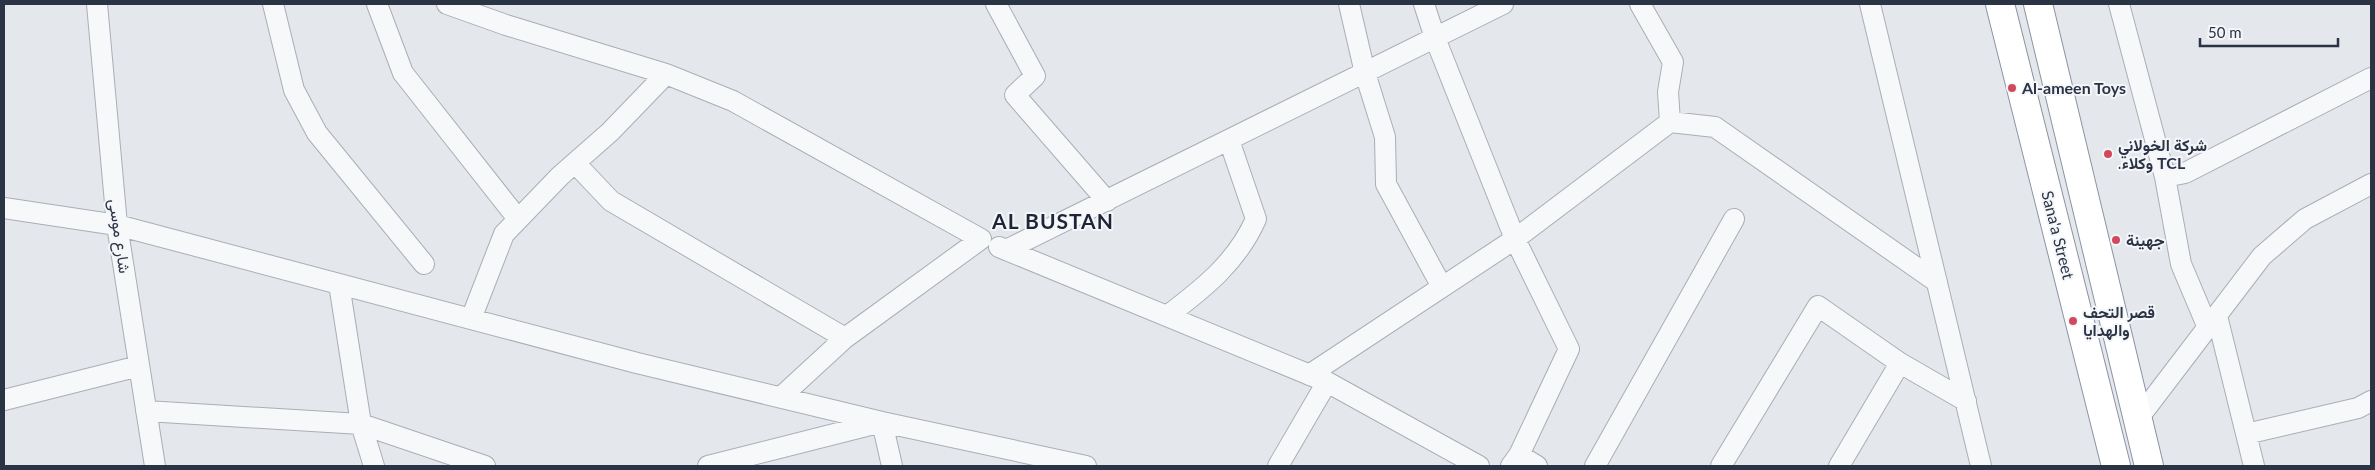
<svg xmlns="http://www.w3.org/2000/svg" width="2375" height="470" font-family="Lato,Vazirmatn,sans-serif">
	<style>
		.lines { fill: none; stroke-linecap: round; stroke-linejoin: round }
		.minor-casing { stroke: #a9aeb7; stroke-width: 22 }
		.highway-casing { stroke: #8b94a3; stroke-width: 30 }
		.minor { stroke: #f7f8fa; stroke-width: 20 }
		.highway { stroke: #fff; stroke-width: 28 }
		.poi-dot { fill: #d1495b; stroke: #f4f6f9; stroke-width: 2 }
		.labels { text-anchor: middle; stroke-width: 4; stroke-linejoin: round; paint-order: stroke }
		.poi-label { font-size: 16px; font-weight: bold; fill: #2b3445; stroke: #f4f6f9; text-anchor: start }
		.street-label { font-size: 16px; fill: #2b3445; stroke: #f4f6f9 }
		.district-label { font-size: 21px; font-weight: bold; letter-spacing: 1px; fill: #1d2536; stroke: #f4f6f9 }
	</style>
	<rect width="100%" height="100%" fill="#e4e7ec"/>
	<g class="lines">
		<defs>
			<path id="minor" d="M97,4L117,225L155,466
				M273,4L294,90L317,133L424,264
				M377,4L403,73L518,219
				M447,4L506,25L666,74L733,101L981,239L845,338L782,396
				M996,4L1035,76L1015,95L1107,201
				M1349,4L1365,73L1385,137L1386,184L1442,287
				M1424,4L1435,38L1515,239L1670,122L1715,127L1937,282
				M1640,4L1673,62L1668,92L1670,122
				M1870,4L1981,466
				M2119,4L2165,177L2181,264L2208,328
				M575,163L611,201L845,338
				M2165,177L2185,173L2371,78
				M4,208L117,225L637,363L882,422L1086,466
				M999,247L1327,382L1278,466
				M1006,250L1503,4
				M339,284L361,424L374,466
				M1167,316C1204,288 1237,262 1256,219L1229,140
				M2217,316L2254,466
				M471,319L504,234L560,176L610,132L666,74
				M1309,375L1515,239L1569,349L1519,455L1511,466
				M1327,382L1479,466
				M4,400L139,366
				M146,411L361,424L485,466
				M2137,420L2262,256L2305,219L2371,184
				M2246,434L2358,408L2371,401
				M1519,455L1537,466
				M708,466L882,422L892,466
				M1595,466L1734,219
				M1721,466L1818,306L1900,363L1966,401
				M1839,466L1900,363"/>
			<path id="highway" d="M2000,4L2116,466
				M2038,4L2149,466"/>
		</defs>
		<use href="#minor" class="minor-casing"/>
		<use href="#highway" class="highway-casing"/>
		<use href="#minor" class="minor"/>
		<use href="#highway" class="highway"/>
	</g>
	<g class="poi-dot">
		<circle cx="2012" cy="88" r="5"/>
		<circle cx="2108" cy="154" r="5"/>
		<circle cx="2116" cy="240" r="5"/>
		<circle cx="2073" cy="321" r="5"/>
	</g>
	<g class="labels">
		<g class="poi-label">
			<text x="2022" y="94">Al-ameen Toys</text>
			<text x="2118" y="151">شركة الخولاني<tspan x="2118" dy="18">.وكلاء TCL</tspan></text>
			<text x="2126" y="246">جهينة</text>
			<text x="2083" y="318">قصر التحف<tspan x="2083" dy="18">والهدايا</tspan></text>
		</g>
		<g class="street-label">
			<text transform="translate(2058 235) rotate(76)" y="6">Sana'a Street</text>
			<text transform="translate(120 236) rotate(82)" y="6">شارع موسى</text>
		</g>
		<g class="district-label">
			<text x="1053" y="229">AL BUSTAN</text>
		</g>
	</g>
	<rect width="2375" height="470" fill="none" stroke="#2b3445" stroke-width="10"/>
	<path d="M2200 38v8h138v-8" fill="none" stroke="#2b3445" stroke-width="2.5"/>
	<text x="2208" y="38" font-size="15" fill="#2b3445" stroke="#f4f6f9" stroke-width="4" paint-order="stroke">50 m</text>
</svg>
